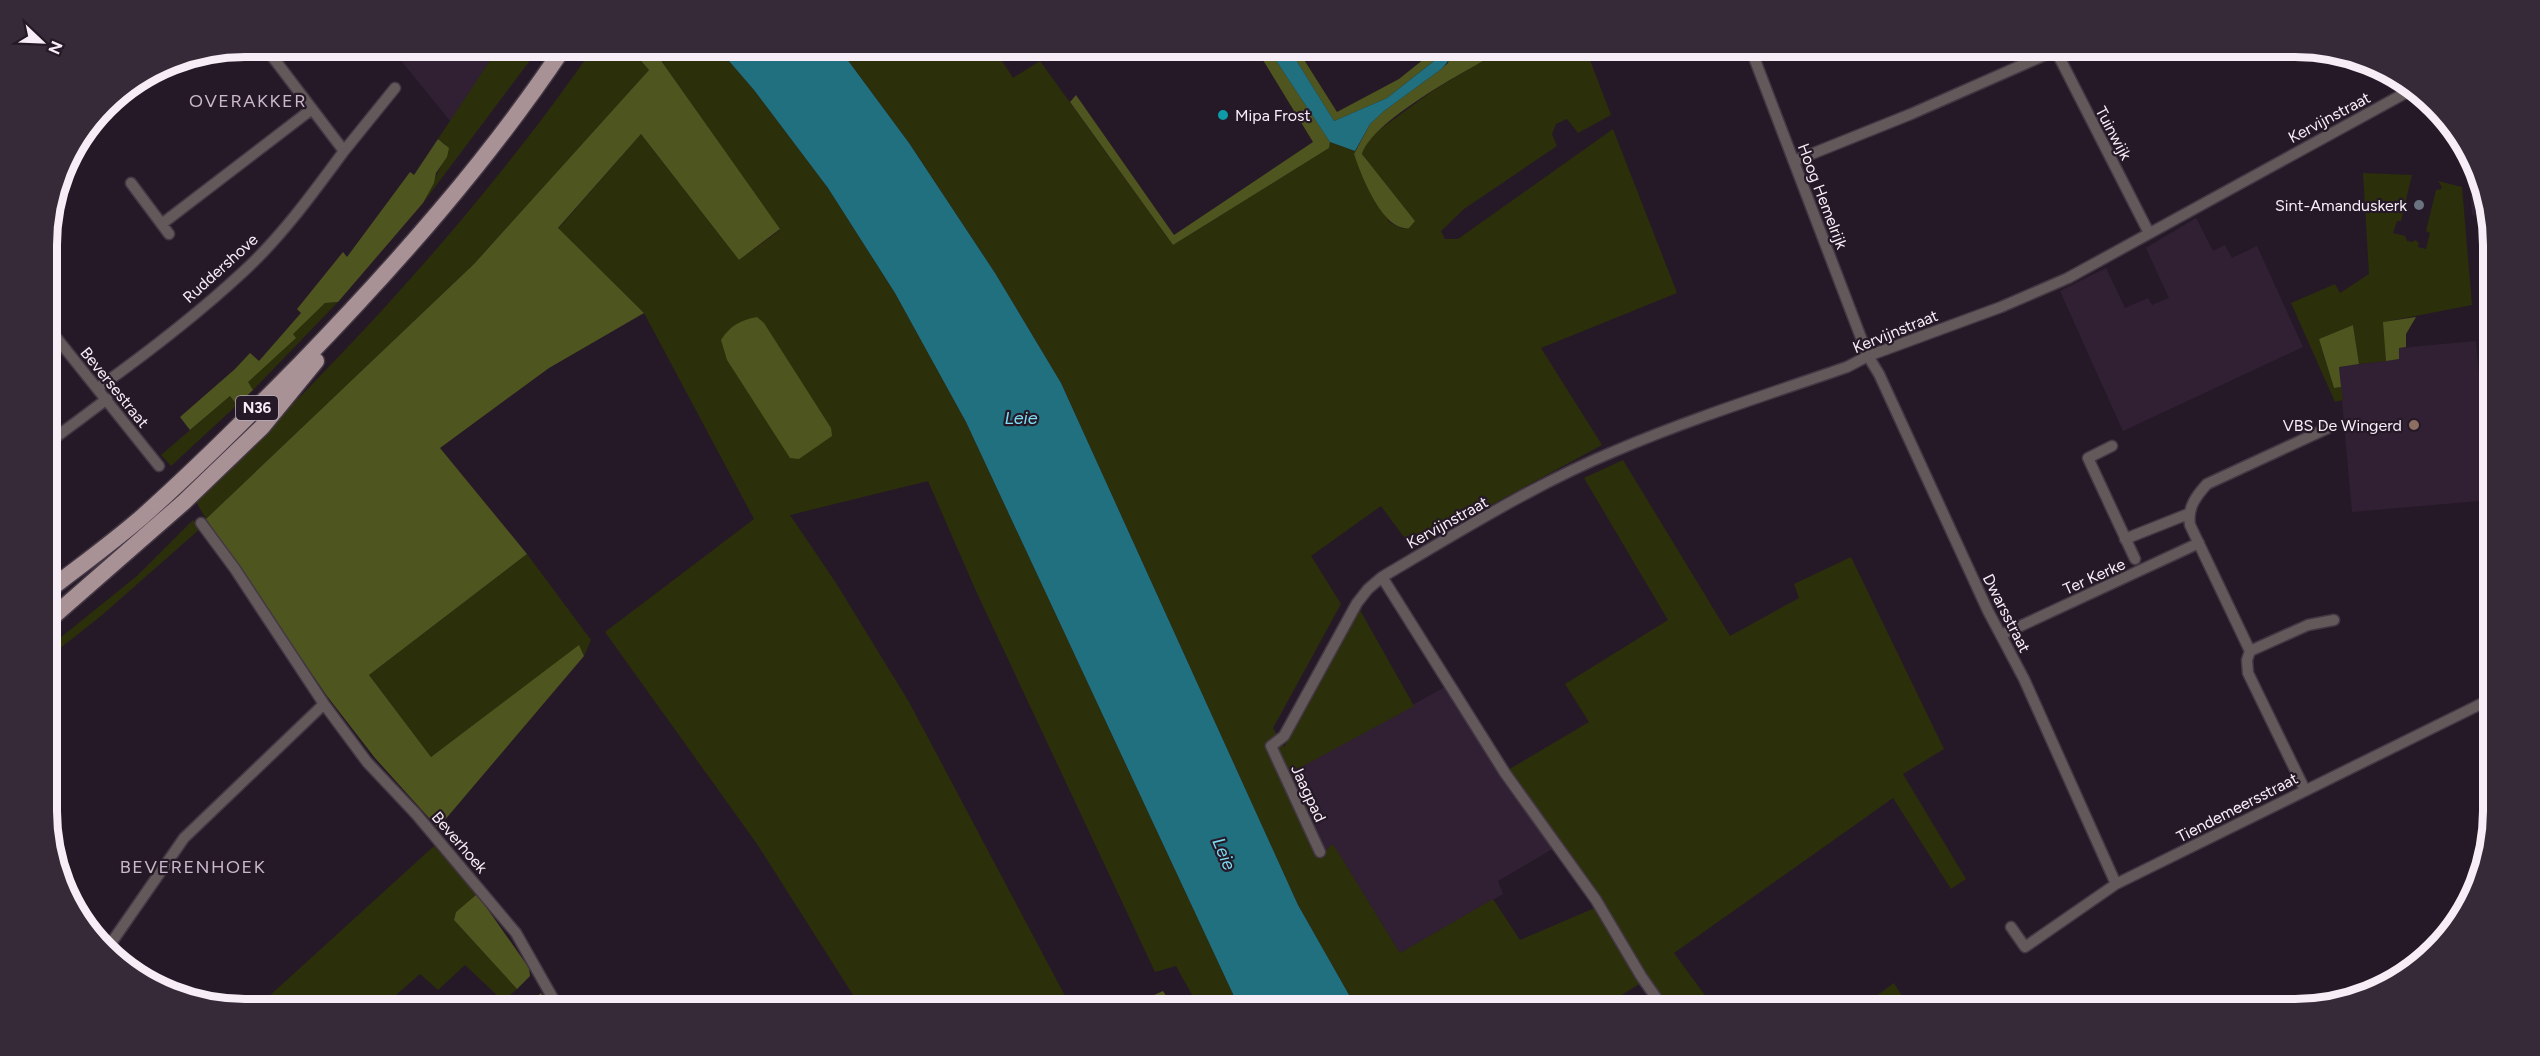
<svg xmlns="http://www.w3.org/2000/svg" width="2540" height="1056" font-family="Figtree,sans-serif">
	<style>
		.built { fill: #312033 }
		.green { fill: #2b2f0a }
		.forest { fill: #4f551e }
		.water { fill: #217080 }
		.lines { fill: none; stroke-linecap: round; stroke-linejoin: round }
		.minor-casing { stroke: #433744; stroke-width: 13 }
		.primary-casing { stroke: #433744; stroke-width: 19 }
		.minor { stroke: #63585a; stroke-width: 10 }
		.primary { stroke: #a99296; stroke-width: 16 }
		.culture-dot { fill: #0f9aa8; stroke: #261927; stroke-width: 2 }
		.worship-dot { fill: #6b7280; stroke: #261927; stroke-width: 2 }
		.education-dot { fill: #8d6e63; stroke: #261927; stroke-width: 2 }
		.labels { text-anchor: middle; stroke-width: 4.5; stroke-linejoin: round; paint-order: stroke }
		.shield { fill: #261927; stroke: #b8adb9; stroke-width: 1.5 }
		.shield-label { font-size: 15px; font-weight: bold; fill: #f7edf7 }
		.poi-label { font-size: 16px; fill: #f7edf7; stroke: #261927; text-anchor: end }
		.street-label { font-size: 16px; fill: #f7edf7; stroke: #261927 }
		.neighbourhood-label { font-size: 18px; letter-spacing: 1.5px; fill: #cab8ca; stroke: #261927 }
		.water-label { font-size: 18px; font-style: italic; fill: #7dddf3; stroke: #261927 }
		.rim { fill: none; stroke: #f7edf7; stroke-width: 8 }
	</style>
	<rect width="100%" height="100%" fill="#261927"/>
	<path class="built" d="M390,47H499L451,122Z
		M2468,150L2473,158L2490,214L2472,215Z
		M2196,218L2213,251L2225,245L2232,258L2257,246L2303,347L2123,431L2060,291L2106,268L2125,308L2148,298L2152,305L2169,298L2146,248Z
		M2476,341L2490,500L2352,512L2339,367L2399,359V348Z
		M1445,687L1554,848L1498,881L1503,894L1400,953L1333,845L1324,851L1306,812L1312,809L1294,771Z"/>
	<path class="green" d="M499,47H540L423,203L441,166L446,145L438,139Z
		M594,47H629L649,70L474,264L206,519L195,500C341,361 479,213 594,47Z
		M655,47H717L754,90L828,188L895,293L966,422L1240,1009H1200L1176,966L1155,972L976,591L928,481L790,515L836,583L909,702L1072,1009H862L757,844L605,632L754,519L644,313L558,229L641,134L739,260L780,230L662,62Z
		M838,47H936C948,63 967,58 981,47H993L1013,78L1040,61L1173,245L1329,148L1330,142L1355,151L1354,155L1389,222L1403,229L1415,221L1362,154L1365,145L1379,130L1431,92L1505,47H1585L1611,115L1578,133L1567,119L1556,124L1552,134L1557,146L1464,209L1441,231L1445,239H1458L1613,129L1677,293L1541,348L1602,445L1412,548L1381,506L1311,556L1341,604L1273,728L1284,747L1360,610L1414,706L1294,771L1312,809L1307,812L1325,851L1333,844L1400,953L1493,899L1520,940L1597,907L1641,983L1599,1009H1357L1298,905L1061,383L995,273L909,143Z
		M2363,173L2412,175L2401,221H2397L2393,233L2405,236L2407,241L2413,242L2415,240L2419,243L2418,247L2426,249L2430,233L2426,231L2436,190L2441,189L2442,187L2438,181L2462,187L2472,305L2384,322L2386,361L2359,364L2353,325L2319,339L2334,388L2341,387L2343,400L2335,402L2291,303L2335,284L2340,293L2369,274Z
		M338,302L253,390L247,382L295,338L292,334L325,303Z
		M230,396L237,405L171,466L161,455Z
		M1623,460L1730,636L1799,598L1794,584L1851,557L1944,749L1903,774L1966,879L1951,889L1893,798L1674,953L1715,1009H1668L1508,770L1589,722L1565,684L1668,620L1584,478Z
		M193,520L201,528L101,616L49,657V647L138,575Z
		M527,554L591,640L584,656L579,646L431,757L369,675Z
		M434,846L477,894L456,912L454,920L517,989L503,1001L465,965L438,990L420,974L380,1009H255Z
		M1894,983L1910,1009H1858Z"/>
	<path class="forest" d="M629,47H655L662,62L780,229L739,260L641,134L558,228L644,313L549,368L440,448L527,554L369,675L431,757L579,645L584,656L438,828L375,758L327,696L206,519L474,264L649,70Z
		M1255,47H1267L1330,142L1329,148L1173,245L1070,102L1076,95L1174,235L1313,142Z
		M1288,47H1296L1337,112L1399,79L1434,51L1431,47H1437L1434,51L1440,56L1387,98L1334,121Z
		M1451,47L1506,48C1472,68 1374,118 1362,154L1415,221L1409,228C1383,232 1361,175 1354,154L1370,124L1384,111L1440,70L1448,63Z
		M438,139L449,148L447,157L436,173L434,183L423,203L338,302L325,303L293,334L296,338L248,382L253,390L237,405L230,396L190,430L180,417L235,369L250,353L259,361L301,313L297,309L343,252L347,257L410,172L414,175Z
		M757,317L764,323L831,428L832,436L799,459L790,458L727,360L721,340C730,326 740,320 757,317Z
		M2416,317L2406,334V347L2399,348V359L2386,361L2383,322Z
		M2353,325L2359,364L2339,367L2341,387L2334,388L2319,339Z
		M477,894L529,968L530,976L517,989L454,920L456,912Z
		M1163,991L1174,1009H1123Z
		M541,993L550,1009H521Z"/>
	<path class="water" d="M717,47H838L909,143L995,273L1061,383L1298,905L1357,1009H1240L966,422L895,293L828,188L754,90Z
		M1267,47H1288L1334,121L1387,98L1439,57L1434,51L1437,47H1451C1453,56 1447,64 1440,70L1384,111L1370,124L1355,151L1330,142Z"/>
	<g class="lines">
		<defs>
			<path id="minor" d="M1750,47L1868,356L1879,374L1988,611L2024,679L2116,884
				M2054,47L2149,233
				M101,113L164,65
				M344,151L395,88
				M1794,161L1911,114L2054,51
				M131,183L169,234
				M163,223L312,109
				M47,326L159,466
				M98,388C147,353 200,312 244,271C282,236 313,193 344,151L265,47
				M48,443L107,399
				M2112,446L2088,458L2135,559
				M201,523L235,569L324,704L367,762L416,814L516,933L559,1009
				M2125,539L2188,514
				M1382,577L1505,773L1596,900L1641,976L1664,1009
				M2001,635L2199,543
				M2250,651L2308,625L2334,620
				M2305,790L2248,673L2247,660L2250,651L2190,525C2187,508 2196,496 2207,484L2328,428
				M1320,852L1271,746L1284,736L1357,603L1368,589L1382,577C1457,533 1535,484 1615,451C1690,419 1769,394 1847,367L1868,356L2001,307L2068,278L2409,91
				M2011,927L2025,947L2116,884L2493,698
				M107,949L184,838L324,704"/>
			<path id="primary" d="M49,590C80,566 112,543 142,517C197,468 249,416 301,363C396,265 488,161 564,47
				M49,620L184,502L262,427L316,361"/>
		</defs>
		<use href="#minor" class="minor-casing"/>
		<use href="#primary" class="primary-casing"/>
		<use href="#minor" class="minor"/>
		<use href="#primary" class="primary"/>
	</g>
	<circle class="culture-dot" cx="1223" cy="115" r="6"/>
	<circle class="worship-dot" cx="2419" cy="205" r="6"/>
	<circle class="education-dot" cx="2414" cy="425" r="6"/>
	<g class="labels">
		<rect class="shield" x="236" y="396" width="42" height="24" rx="4.5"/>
		<g class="shield-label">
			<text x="257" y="413">N36</text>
		</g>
		<g class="poi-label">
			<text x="1235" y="121" text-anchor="start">Mipa Frost</text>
			<text x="2407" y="211">Sint-Amanduskerk</text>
			<text x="2402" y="431">VBS De Wingerd</text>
		</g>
		<g class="street-label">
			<text transform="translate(2329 117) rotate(-28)" y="6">Kervijnstraat</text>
			<text transform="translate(2114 133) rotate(62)" y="6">Tuinwijk</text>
			<text transform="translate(1823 196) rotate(69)" y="6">Hoog Hemelrijk</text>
			<text transform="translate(220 268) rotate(-42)" y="6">Ruddershove</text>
			<text transform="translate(1895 331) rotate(-22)" y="6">Kervijnstraat</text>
			<text transform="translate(115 387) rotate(51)" y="6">Beversestraat</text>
			<text transform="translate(1447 522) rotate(-29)" y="6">Kervijnstraat</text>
			<text transform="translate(2094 576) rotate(-24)" y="6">Ter Kerke</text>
			<text transform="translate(2007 613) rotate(63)" y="6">Dwarsstraat</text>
			<text transform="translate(1309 793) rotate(65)" y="6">Jaagpad</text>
			<text transform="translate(2237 807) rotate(-27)" y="6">Tiendemeersstraat</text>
			<text transform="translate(460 842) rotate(49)" y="6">Beverhoek</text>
		</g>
		<g class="neighbourhood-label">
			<text x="248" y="107">OVERAKKER</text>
			<text x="193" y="873">BEVERENHOEK</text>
		</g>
		<g class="water-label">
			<text x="1021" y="424">Leie</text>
			<text transform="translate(1224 854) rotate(67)" y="6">Leie</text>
		</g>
	</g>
	<path d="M0 0H2540V1056H0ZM245 57H2295A188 188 0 0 1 2483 245V811A188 188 0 0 1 2295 999H245A188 188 0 0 1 57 811V245A188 188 0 0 1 245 57Z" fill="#372a38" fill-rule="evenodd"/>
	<path class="rim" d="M245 57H2295A188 188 0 0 1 2483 245V811A188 188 0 0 1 2295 999H245A188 188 0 0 1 57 811V245A188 188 0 0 1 245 57Z"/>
	<g transform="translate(42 42) rotate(113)" stroke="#261927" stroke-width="4.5" paint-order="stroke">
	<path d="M0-4.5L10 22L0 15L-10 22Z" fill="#f7edf7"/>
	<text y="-9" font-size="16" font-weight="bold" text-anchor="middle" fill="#f7edf7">N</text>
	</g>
</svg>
